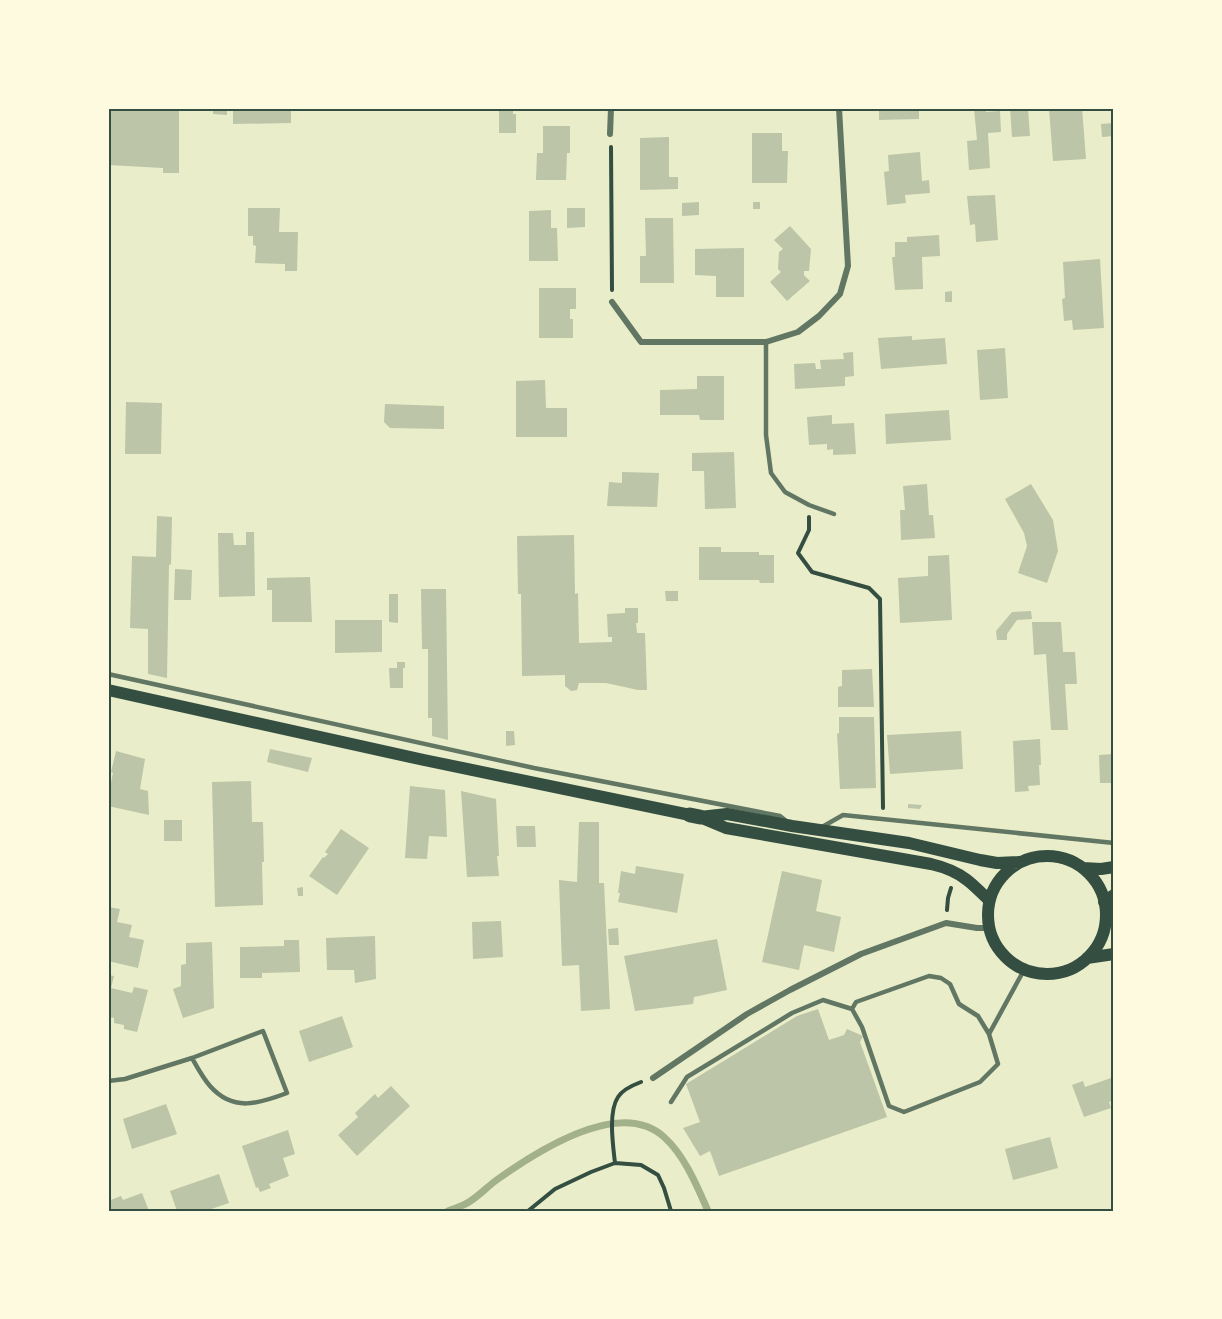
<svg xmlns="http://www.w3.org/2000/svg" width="1222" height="1319" font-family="'Roboto Condensed',sans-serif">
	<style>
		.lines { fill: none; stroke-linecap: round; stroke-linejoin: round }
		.stream { stroke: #a3b18a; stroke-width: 7 }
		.building { fill: #bcc5a7 }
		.path { stroke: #344e41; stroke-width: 4 }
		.service { stroke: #617663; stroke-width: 4.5 }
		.minor { stroke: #617663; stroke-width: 6 }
		.secondary { stroke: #344e41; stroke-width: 12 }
		.primary { stroke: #344e41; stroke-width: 15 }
		.neatline { fill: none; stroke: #344e41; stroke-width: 2 }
	</style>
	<rect width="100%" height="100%" fill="#e9edc9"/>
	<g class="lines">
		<path class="stream" d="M448,1211C455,1208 463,1206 469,1202C480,1195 488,1186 498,1179C536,1152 620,1097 664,1137C685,1156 697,1186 708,1211"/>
	</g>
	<path class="building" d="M110,108H179V173H163V168L108,165Z
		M213,108H227V115L213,114Z
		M233,108H291V123L233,124Z
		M499,108H513V114H516V133H499Z
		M879,108H919V119L879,120Z
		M974,108H986V112L1000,111L1001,132L988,133L990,168L969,170L967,141L977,140Z
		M1010,108H1028L1030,136L1012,137Z
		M1049,108H1082L1086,159L1053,161Z
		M1114,123V136L1102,137L1101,124Z
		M543,126H570V153H567L566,180H536L537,153H543Z
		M752,133H782V151H788L787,183H752Z
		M669,137V177H678V189L640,190V138Z
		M920,152L922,181L929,180L930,193L905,195L906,203L887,205L884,172L889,171L888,155Z
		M995,195L998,240L976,242L975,224L970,225L967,196Z
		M699,202V215L682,216V203Z
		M753,202H760V209H753Z
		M248,208H280L279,232H298L297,271H285V264L255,263L256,246L253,245V236H248Z
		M567,208H585V227L567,228Z
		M551,210V228H557L558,261H529V211Z
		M645,218H673L674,283H640V256H646Z
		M790,226L811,249L809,271H804V275L810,281L787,301L770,282L781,272L778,269L779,252L783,249L774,240Z
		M939,235L940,256L922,257L923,289L895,290L892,257H895V242H907V237Z
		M744,248V297H716V276L695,275V249Z
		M1100,259L1104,328L1073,330L1072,320L1064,321L1062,299L1065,298L1063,262Z
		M539,288H576V309H570V319H573V338H539Z
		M952,291V302H945V292Z
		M912,336V340L945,338L947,364L881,369L878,338Z
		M1005,348L1008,398L980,400L977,350Z
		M853,352L854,376L845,377V386L795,389L794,364L815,363L816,369H821L820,360L844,359L843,353Z
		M697,376H724V420H700L699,415H660V390L697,389Z
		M545,380L546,408H567V437H516V381Z
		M126,402L162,403L161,454H125Z
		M385,404L444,406V429L390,428L384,422Z
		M949,410L951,440L886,444L885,414Z
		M832,415V424L854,423L856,454L833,455V449L827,450V444L809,445L807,417Z
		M734,452L736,508L705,509L704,471H692V453Z
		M622,472L659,473L657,507L607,506L609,482L622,483Z
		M927,484L929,515H933L935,538L901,540L900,510H905L903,486Z
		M1031,484L1053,520L1058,551L1047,583L1018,573L1027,546L1024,533L1005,499Z
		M157,516L172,517L171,564L169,565L167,678L148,674V629L130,628L132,556L156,557Z
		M246,532H254L255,596L219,597L218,533H233L234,545H246Z
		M574,535L575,594L578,593L579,643L612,642V637H608L607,614L625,613V608H638V623H636L637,633H645L647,690H638L606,683H579L577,690L571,691L565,686V675L522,676L521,594H518L517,536Z
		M699,547H721V552H759V555H774V583H760L759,580H699Z
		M949,555L952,620L900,623L898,578L928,576V556Z
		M175,569L192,570L191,600H174Z
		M310,577L312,622H272V590H267V578Z
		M421,589H446L448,740L432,736V718H428V649H422Z
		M665,591H678V601H666Z
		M389,594H398V623L389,622Z
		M1031,611L1032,619L1017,620L1007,634V640H997L996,631L1012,612Z
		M335,620H382V652L335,653Z
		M1032,622H1061L1063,652H1075L1077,684H1065L1068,730H1051L1046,654L1034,655Z
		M397,662H405V668H403V688H390L389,668H397Z
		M872,669L874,707H838V687L842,686V670Z
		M839,717H874L876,788L840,789L837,733L839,734Z
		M506,731H514L515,745L506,746Z
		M961,731L963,769L890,774L887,735Z
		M1040,739L1041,765H1039L1040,785L1028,786L1029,791L1015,792L1013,741Z
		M270,749L312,758L308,772L267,762Z
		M116,751L145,759L140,789L148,791L149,815L108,806V797L113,773L111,772Z
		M1114,754V783H1100L1099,755Z
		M251,781L252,822H263L264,862H262L263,905L215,907L212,782Z
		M410,786L445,790L447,837L429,836L427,859L405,858Z
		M461,791L496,799L499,856H497L499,876L467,877Z
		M908,804L922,805L920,809L908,808Z
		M164,820H182V841H164Z
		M579,822H599V883H604L610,1009L581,1011L579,965L562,966L559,880L577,882Z
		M516,826H535L536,847H517Z
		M341,829L369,848L337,895L309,876L323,857L324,858L328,854L325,852Z
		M636,866L684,874L677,913L618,902L620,893H618L621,871L635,874Z
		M782,871L822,880L816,911L841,917L834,952L804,945L799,970L762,962Z
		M303,887V896H298L297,888Z
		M108,907L120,909L117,922L132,925L129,937L144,940L138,968L108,961Z
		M501,921L503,957L473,959L472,922Z
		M618,928L619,945H609L608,929Z
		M375,936L376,979L355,983L354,970H327L326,938Z
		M717,939L727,990L694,997L693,1004L635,1011L624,956Z
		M284,940H299L300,972L262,973V978H240V947L284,946Z
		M212,942L214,1008L183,1018L173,989L181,986V965L186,964V943Z
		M108,975L114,976L111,988L132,993L134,987L148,990L137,1032L124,1029V1025L114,1023V1018L108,1017Z
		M818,1009L829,1040L844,1035L847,1029L863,1036L860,1042L887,1117L719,1176L710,1151L700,1156L683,1128L700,1122L686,1084L797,1016Z
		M342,1016L353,1047L309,1062L299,1031Z
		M1114,1077V1100L1109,1102L1111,1108L1084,1117L1072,1085L1083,1081L1085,1087Z
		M391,1086L410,1106L357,1156L338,1135L358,1117L355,1113L375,1094L378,1098Z
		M166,1104L177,1134L132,1149L123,1119Z
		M288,1130L295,1154L283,1158L289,1176L269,1184L271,1188L260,1192L258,1187L256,1188L242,1146Z
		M1050,1137L1058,1168L1013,1180L1005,1149Z
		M219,1174L229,1203L205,1211H177L170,1191Z
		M142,1193L149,1211H108V1201L121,1196L123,1200Z"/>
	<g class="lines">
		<path class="path" d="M611,147L612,290
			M809,517V530L798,553L812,572L869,588L880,599L883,808
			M947,910L948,898L951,888
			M615,1163C613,1145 608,1112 618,1097C623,1089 633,1085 641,1082
			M528,1211L555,1189L591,1172L615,1163L641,1165L658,1175L664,1188L671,1211"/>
		<path class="service" d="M766,342V435L771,473L785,492L809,505L834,514
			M108,674L534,768L780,816L785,820
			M822,827L843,815L1114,843
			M263,1031L287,1093C258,1104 233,1112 210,1086C203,1078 197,1067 192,1058Z
			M989,1034L978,1016L959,1004L950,984L941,978L929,976L856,1002L852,1009L862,1027L889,1106L904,1112L980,1082L998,1064L989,1034L1024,970
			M108,1081L125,1079L192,1058
			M671,1102L687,1077L792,1013L823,1000L852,1009"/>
		<path class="minor" d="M610,134L611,108
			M612,302L641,342H766L798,332L819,316L840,294L848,266L839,108
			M653,1078L747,1014L790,990L861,954L946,923L977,928H989"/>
		<path class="secondary" d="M108,690L424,760L690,815
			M700,817L727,814L792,826L909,843L980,860L997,863L1019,862
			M702,818L726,828L931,864C944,867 957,872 967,880C975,886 982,894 989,900
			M988 915a59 59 0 1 1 118 0a59 59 0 1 1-118 0Z
			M1083,868L1101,869L1114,867
			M1104,902L1114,895
			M1087,958L1114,954"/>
		<path class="primary" d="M690,815L700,817"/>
	</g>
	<rect width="1222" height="1319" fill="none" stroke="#fefae0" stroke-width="219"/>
	<rect x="110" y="110" width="1002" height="1100" class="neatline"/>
</svg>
